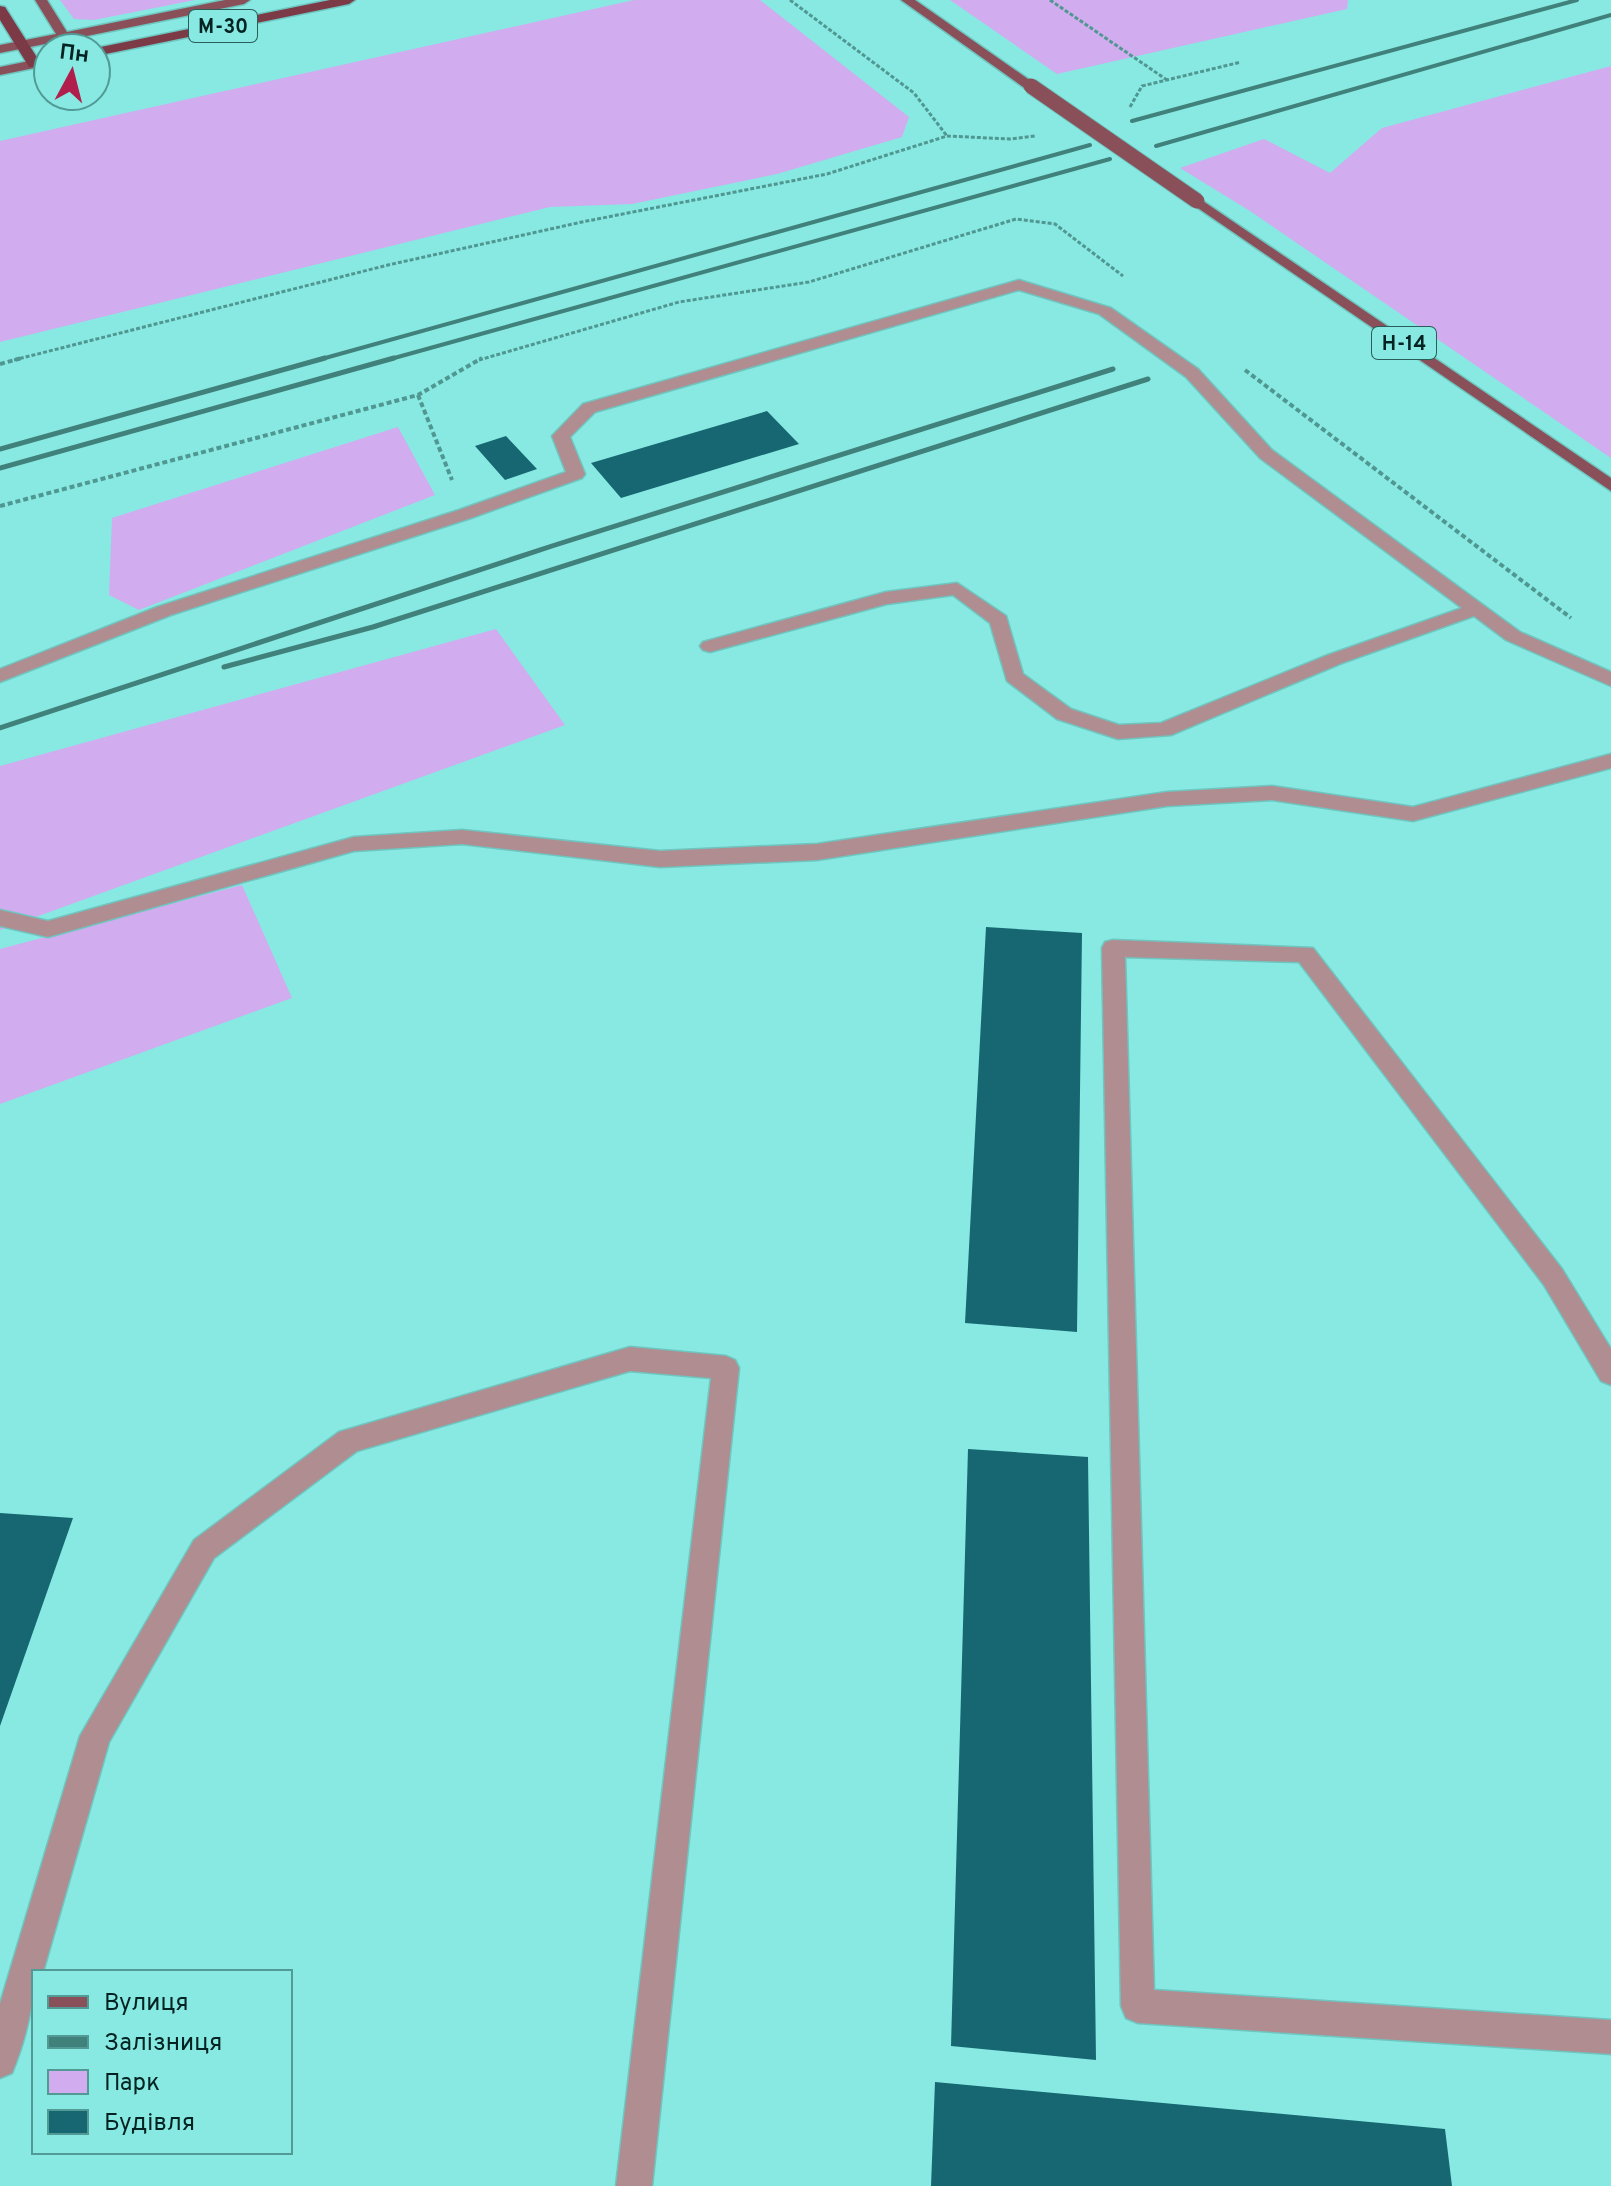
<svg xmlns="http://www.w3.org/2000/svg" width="1611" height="2186" font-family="Overpass,sans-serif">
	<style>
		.green { fill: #d1acef }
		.building { fill: #166772 }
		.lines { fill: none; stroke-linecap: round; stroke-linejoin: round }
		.lane-casing { stroke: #6fc5bf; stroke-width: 3 }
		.primary-casing { stroke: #6fc5bf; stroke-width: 3 }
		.highway-casing { stroke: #6fc5bf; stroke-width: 3 }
		.path-far1 { stroke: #509792; stroke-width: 3; stroke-dasharray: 4 2; stroke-linecap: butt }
		.path { stroke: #509792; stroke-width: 4; stroke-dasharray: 5 3; stroke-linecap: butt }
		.lane { fill: #af8d91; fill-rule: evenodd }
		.primary { fill: #8a5059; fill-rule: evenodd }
		.highway { fill: #7c3946; fill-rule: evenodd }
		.rail-far1 { stroke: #41817c; stroke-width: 4 }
		.rail { stroke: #41817c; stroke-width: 5 }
		.primary-bridge-casing { stroke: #6fc5bf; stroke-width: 17; stroke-linecap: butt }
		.primary-bridge { stroke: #8a5059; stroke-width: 15 }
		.labels { text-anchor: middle; stroke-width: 8; stroke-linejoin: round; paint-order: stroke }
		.shield { fill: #87e9e2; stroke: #2a5e5b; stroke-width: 2 }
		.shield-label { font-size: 20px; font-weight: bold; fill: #022321 }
	</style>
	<rect width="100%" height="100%" fill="#87e9e2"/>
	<path class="green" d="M60,0H195L94,20L74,19Z
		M634,0H760L909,117L902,137L777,174L632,204L550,207L0,342V141Z
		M950,0H1348L1347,9L1057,74Z
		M1611,66V458L1250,211L1180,168L1264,139L1330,173L1382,128Z
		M398,427L435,495L139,610L109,595L112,518Z
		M496,629L565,725L0,930V766Z
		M242,885L292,998L0,1104V949Z"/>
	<path class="building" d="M767,411L799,444L621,498L591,463Z
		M506,436L537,469L505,480L475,446Z
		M986,927L1082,933L1077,1332L965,1323Z
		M968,1449L1088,1457L1096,2060L951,2046Z
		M0,1513L73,1518L0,1726Z
		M935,2082L1445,2129L1452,2186H931Z"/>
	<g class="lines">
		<defs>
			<path id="lane" d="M1019,280L1111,308L1198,369L1272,450L1483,605L1520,632L1611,672V686L1506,640L1474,616L1342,663L1171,735L1118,739L1057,719L1007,681L990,623L953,595L887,604L710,652L703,650L700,646L703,642L886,592L957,583L1006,616L1023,674L1071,709L1119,725L1161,723L1328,655L1462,608L1260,458L1186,377L1099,314L1019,290L595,412L570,437L585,474L582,478L471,518L171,615L0,682V669L157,607L459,510L566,472L552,436L583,404Z
				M1611,754V768L1413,821L1272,800L1167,806L817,860L660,867L462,844L354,851L48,937L0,926V910L48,921L354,837L462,830L660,851L817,844L1167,792L1272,786L1413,807Z
				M1113,940L1313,948L1562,1269L1611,1349V1385L1601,1381L1544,1285L1299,962L1125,957L1154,1990L1611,2020V2054L1138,2023L1126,2018L1121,2006L1102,948L1105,942Z
				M630,1347L726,1356L735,1360L739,1368L652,2186H616L711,1378L630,1371L357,1451L214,1558L109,1742L43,1972H34C34,2007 25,2041 12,2073L0,2078V2004L80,1736L194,1540L339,1432Z"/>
			<path id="primary" d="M35,0H47L67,32L225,0H250L244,4L72,39L75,48H65L60,41L0,53V45L56,34Z
				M901,0H915L1038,86L1026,89Z
				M34,60L39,61V67L0,75V67Z
				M1197,197L1611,478V491L1192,204L1190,201Z"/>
			<path id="highway" d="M330,0H355L349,4L96,56V48Z
				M0,6L5,7L38,59L48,57V65L29,67L0,20Z"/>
		</defs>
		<use href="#lane" class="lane-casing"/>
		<use href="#primary" class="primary-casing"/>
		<use href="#highway" class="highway-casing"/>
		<path class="path-far1" d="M790,0L914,93L947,136
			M1050,0L1167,80
			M1130,107L1142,86L1241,62
			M14,360L388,265L582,222L827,174L947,136L1010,139L1035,136
			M479,360L679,302L809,282L1016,219L1055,224L1123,276"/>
		<path class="path" d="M0,364L22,358
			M1245,370L1571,618
			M418,395L452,480
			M0,506L418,395L482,358"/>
		<use href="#lane" class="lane"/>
		<use href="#primary" class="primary"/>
		<use href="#highway" class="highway"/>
		<path class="rail-far1" d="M1132,121L1577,0
			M1156,146L1611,15
			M318,360L1090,145
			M387,360L1110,159"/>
		<path class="rail" d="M0,449L325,358
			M0,468L394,358
			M224,667L373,627L1148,379
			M0,728L552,546L1113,369"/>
		<defs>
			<path id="primary-bridge" d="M1031,86L1197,201"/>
		</defs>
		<use href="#primary-bridge" class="primary-bridge-casing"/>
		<use href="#primary-bridge" class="primary-bridge"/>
	</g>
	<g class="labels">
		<g class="shield">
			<rect x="189" y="10" width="68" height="32" rx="6"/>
			<rect x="1372" y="327" width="64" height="32" rx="6"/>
		</g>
		<g class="shield-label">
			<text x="223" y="33">М-30</text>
			<text x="1404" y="350">Н-14</text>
		</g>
	</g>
	<rect x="32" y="1970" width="260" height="184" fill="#87e9e2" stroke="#529a95" stroke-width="2"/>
	<rect x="48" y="1996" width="40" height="12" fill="#8a5059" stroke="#529a95" stroke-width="2"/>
	<text x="104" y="2010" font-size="24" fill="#022321">Вулиця</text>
	<rect x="48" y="2036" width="40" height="12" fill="#41817c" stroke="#529a95" stroke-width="2"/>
	<text x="104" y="2050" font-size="24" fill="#022321">Залізниця</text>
	<rect x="48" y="2070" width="40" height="24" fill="#d1acef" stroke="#529a95" stroke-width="2"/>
	<text x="104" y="2090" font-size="24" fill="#022321">Парк</text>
	<rect x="48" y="2110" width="40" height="24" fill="#166772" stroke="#529a95" stroke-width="2"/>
	<text x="104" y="2130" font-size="24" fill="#022321">Будівля</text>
	<g transform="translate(72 72) rotate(7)"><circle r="38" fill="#87e9e2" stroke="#529a95" stroke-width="2"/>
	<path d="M0-6L14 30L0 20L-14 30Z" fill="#b01e4b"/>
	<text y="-12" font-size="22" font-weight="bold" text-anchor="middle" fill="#022321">Пн</text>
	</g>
</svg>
